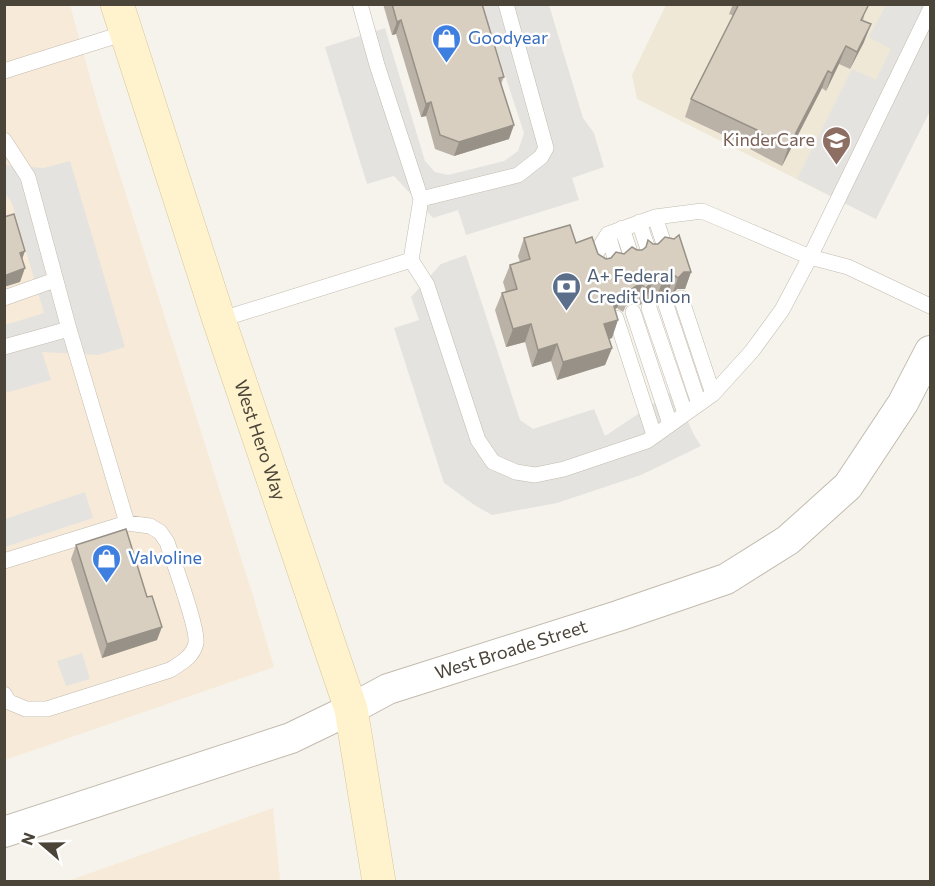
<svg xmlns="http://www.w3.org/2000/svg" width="935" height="886" font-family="Commissioner,sans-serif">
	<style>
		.commercial { fill: #f7ead8 }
		.education { fill: #efe8d6 }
		.parking { fill: #e5e3e0 }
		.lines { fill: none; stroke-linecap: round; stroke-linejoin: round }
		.lane-casing { stroke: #c2bbae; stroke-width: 16 }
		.street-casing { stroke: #c2bbae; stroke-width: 32 }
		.secondary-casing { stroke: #d6c79b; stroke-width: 34 }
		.lane { stroke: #fff; stroke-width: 15 }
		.street { stroke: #fff; stroke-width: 30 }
		.secondary { stroke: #fff3cd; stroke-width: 33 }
		.wall { fill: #bab2a6 }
		.shaded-wall { fill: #979187 }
		.building { fill: #d8cfc1; stroke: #979187; stroke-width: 1.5 }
		.labels { text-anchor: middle; stroke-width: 5; stroke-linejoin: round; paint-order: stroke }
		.shop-label { font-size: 18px; fill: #366cbe; stroke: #fff; text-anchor: start }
		.education-label { font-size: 18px; fill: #785e54; stroke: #fff; text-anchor: end }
		.service-label { font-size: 18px; fill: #4e5e75; stroke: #fff; text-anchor: start }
		.street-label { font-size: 18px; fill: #4b4439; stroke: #fff }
	</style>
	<rect width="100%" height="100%" fill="#f6f3ec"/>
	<path class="commercial" d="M4,5H70L98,106L253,596L274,667L5,760Z
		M273,808L280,881H68Z"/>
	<path class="education" d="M666,5H930V110L876,219L637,99L632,75Z"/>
	<path class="parking" d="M482,5H549L583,118L594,133L604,167L572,178L579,200L466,235L458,210L433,218L394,176L367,184L325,47L385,28L425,161L435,172L448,175L504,161L518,151L524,133Z
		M886,5H930V111L876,219L797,179L852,69L876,80L891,49L869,37Z
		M70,161L125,347L98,355L42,352L51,380L5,393V325L44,313L12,203L5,194V165L43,168Z
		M466,255L520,420L533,429L594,409L605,436L674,390L693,433L701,446L641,475L557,503L492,515L476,506L444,483L394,328L419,320L411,297L441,264Z
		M85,492L93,518L5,547V519Z
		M82,653L90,679L66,686L57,661Z"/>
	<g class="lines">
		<defs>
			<path id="lane" d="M360,4L377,65L421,199L411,260
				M4,71L125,33
				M4,140L28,177L69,329L4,347
				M421,199L518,175L541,157L546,148L506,4
				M655,217L665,247
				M639,222L649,252
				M622,228L632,258
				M608,234L616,262
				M600,267L595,255L608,234L655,217L702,211L810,257L930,10
				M4,298L55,280
				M681,298L713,394
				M665,302L699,404
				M649,308L685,413
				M633,312L670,424
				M616,318L654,435
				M219,320L411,260L427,285L478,440L493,462L516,472L535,475L564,469L647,441L713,394L752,351L782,310L810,257L848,267L930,306
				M69,329L127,523
				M4,561L127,523L150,526L160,532L167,542C173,561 198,627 196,643C193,657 181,663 170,670L47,709H26L9,702L4,694"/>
			<g id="street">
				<path id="s1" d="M4,832L291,738L351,709L388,689L618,616L726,579L788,540L848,486L903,403L930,351"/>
			</g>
			<g id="secondary">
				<path id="s2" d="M117,4L219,320L351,709L379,882"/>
			</g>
		</defs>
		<use href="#lane" class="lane-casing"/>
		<use href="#street" class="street-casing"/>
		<use href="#secondary" class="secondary-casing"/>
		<use href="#lane" class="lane"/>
		<use href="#street" class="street"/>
		<use href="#secondary" class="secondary"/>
	</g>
	<path class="wall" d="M383,4H482L504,77L501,84L509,139L454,156L435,149L426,116L421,117L396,34L392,35Z
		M733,4H866L863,21L864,42L850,69L839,64L826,91L822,88L782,166L750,149L751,148L685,117L691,99L734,16L729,14Z
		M524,238L576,243L598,254L606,259L624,254L691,272L685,289H677L672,295L668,293H661L655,301L646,299L640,305L636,303H629L626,306L623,312L617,308L615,309L612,338L609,339L612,348L605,365L557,380L551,361L532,367L525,342L506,347L495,310L502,293L506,292L503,282L510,265L520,262L518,256Z
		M76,545L157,640L102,658L71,559Z"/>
	<path class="shaded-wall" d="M401,20L396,34L392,35L397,22Z
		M871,24L864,42L850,69L857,52Z
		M846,46L839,64L826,91L832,73Z
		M828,71L822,88L782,166L788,148Z
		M431,102L426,116L421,117L426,104Z
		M514,125L509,139L454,156L459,142Z
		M25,251L20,265V253Z
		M25,268L20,282L4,287V276Z
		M684,272H691L685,289H677L672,295L678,278Z
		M674,275L668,293H661L655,301L662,283L668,276Z
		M653,281L646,299L640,305L646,288Z
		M642,285L636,303H629L626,306L632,289L636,286Z
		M624,291L617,308L609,311L616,294Z
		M618,320L612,338L598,342L604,324Z
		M531,324L525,342L506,347L513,329Z
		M557,344L551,361L532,367L538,350Z
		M612,348L605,365L557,380L563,362Z
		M162,627L157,640L102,658L107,644Z"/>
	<path class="building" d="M392,4H482L504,77L499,78L514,125L459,142L440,135L431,102L426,104L401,20L397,22Z
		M739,4H866L868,6L861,20L871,24L857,52L846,46L832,73L828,71L788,148L757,132V130L691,99Z
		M14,214L25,251L20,253L25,268L4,276V217Z
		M570,225L576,243L592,237L598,254L606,259L611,258L616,252L624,254L632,247L637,250H642L646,247L648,240L653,244H658L665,237L674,239L679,235L691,272H684L678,278L674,275L668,276L662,283L653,281L646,288L642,285L636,286L632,289L630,295L624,291L616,294L613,303L618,320L604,324L612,348L563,362L557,344L538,350L531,324L513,329L502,293L517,289L510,265L530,259L524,238Z
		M126,529L147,597L152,596L162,627L107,644L76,545Z"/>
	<defs>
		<symbol id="shop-pin" viewBox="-11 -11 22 30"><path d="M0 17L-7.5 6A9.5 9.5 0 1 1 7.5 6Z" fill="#3f7fe0" stroke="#fff"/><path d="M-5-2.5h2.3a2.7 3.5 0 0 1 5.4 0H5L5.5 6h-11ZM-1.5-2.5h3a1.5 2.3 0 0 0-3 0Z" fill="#fff"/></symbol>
		<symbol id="school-pin" viewBox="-11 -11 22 30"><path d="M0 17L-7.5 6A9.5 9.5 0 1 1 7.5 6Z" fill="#8d6e63" stroke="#fff"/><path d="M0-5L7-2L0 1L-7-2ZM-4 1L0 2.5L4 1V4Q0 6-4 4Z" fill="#fff"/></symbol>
		<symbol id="bank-pin" viewBox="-11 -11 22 30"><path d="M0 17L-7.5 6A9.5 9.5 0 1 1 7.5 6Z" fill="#5c6f8a" stroke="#fff"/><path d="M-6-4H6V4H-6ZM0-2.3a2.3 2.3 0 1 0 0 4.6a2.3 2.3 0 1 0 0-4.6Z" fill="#fff"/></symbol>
	</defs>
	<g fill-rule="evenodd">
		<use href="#shop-pin" x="430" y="22" width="33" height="45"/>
		<use href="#school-pin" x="820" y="124" width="33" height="45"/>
		<use href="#bank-pin" x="550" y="270" width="33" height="45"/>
		<use href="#shop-pin" x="90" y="542" width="33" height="45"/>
	</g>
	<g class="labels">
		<g class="shop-label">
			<text x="468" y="44">Goodyear</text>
			<text x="128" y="564">Valvoline</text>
		</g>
		<g class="education-label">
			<text x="815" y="146">KinderCare</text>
		</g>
		<g class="service-label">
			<text x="587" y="282">A+ Federal<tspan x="587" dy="21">Credit Union</tspan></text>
		</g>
		<g class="street-label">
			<text dy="6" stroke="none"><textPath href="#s2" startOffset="459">West Hero Way</textPath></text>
			<text dy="6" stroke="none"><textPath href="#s1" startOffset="540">West Broade Street</textPath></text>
		</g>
	</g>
	<rect width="935" height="886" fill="none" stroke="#4b4439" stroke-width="12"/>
	<g transform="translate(42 844) rotate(290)" stroke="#ffffff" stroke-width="4.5" paint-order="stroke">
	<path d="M0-4.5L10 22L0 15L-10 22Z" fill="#4b4439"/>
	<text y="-9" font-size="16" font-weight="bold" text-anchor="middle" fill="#4b4439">N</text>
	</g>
</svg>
